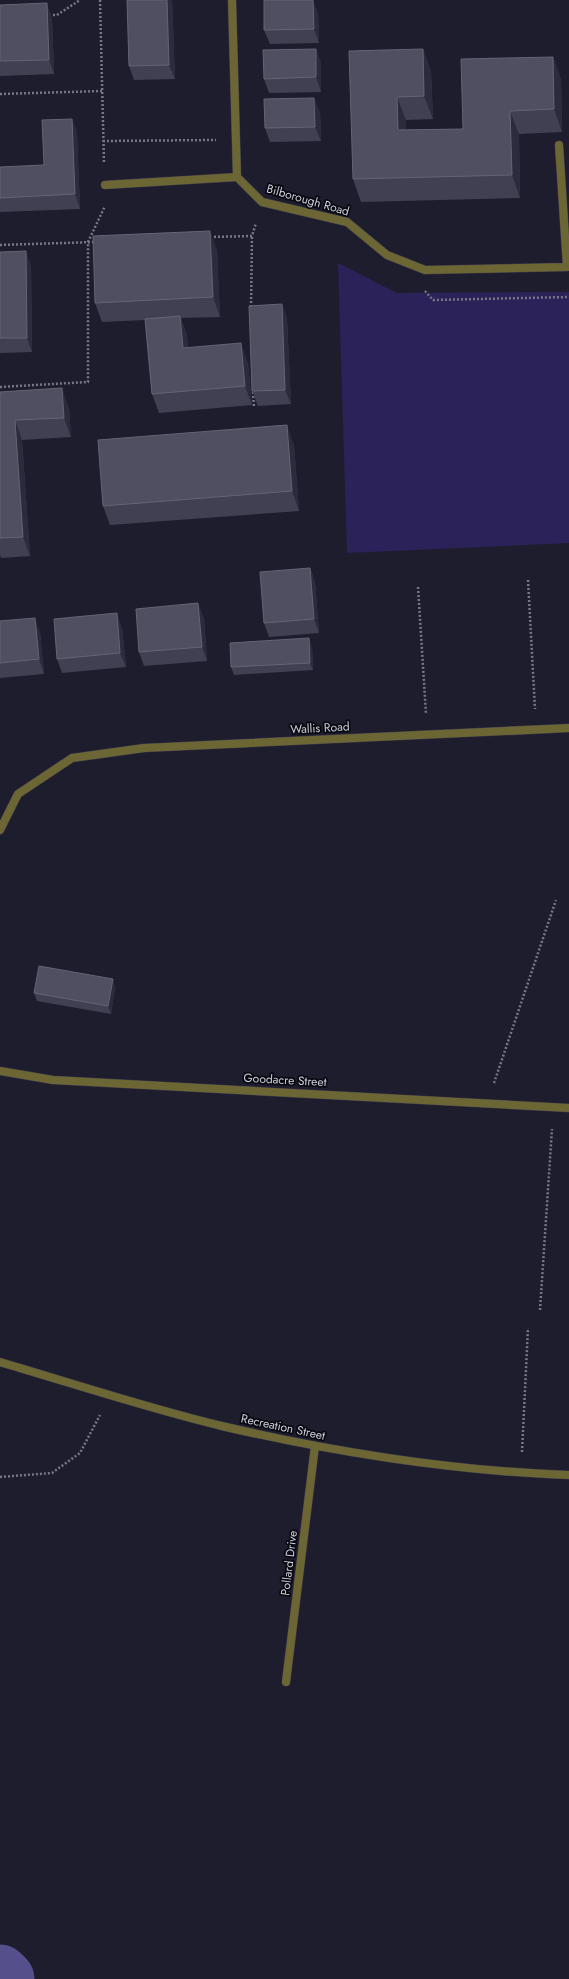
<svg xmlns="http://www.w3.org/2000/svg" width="569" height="1979" font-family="Jost,sans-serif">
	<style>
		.green { fill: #2a2258 }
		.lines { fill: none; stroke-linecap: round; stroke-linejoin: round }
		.river { stroke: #55508c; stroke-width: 59 }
		.minor-casing { stroke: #3a3a4a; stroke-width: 9 }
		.path { stroke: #777785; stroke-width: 2.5; stroke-dasharray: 2 2; stroke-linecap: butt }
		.minor { stroke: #6c6634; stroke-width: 8 }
		.wall { fill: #404052 }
		.shaded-wall { fill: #2c2b3e }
		.building { fill: #4f4f61; stroke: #646474 }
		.labels { text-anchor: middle; stroke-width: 3.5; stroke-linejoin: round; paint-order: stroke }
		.street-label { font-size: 12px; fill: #d0d0dc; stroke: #080810 }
	</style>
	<rect width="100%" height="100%" fill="#1e1d2e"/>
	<path class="green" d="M338,263L397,293L569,292V543L347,553Z"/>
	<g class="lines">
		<path class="river" d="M0,1974L5,1979"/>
		<defs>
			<path id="minor" d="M232,0L237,177L262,202L347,222L387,255L425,270L567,267L559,145
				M105,185L237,177
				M0,830L18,794L72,758L144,748L569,728
				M0,1071L53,1080L569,1108
				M0,1362C75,1384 150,1409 226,1427C339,1453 453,1471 569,1475
				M286,1682L315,1446"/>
		</defs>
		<use href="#minor" class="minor-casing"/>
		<path class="path" d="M100,0L104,163
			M49,15H57L80,0
			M0,94L102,91
			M103,141L216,140
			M210,237L252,236L256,223
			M0,245L95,242
			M425,291L433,300L569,297
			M251,307L252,236
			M0,387L88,382V242L105,206
			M253,392L254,407
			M528,580L535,709
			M418,587L426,714
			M494,1083L556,900
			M540,1310L552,1129
			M522,1452L528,1328
			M0,1477L52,1473L80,1453L100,1415"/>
		<use href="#minor" class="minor"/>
	</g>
	<path class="wall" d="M127,0H172L175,79L134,80L129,66Z
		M318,13L319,43L270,44L264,30Z
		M52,18L54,74L0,76V30Z
		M316,49L321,63V92L269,93L264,79Z
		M423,49L431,72L433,119L406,120V130L463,129L553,57L561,80L562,132L519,134L520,198L361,202L353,179Z
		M320,112L321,141L270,142L265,128Z
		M72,119L77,133L80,209L0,212V167L44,165Z
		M217,250L220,317L181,318L187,336L188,348L248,363L252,405L159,413L152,394L146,320L102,322L95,303Z
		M0,252L31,266L32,352L0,353Z
		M282,304L287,319L291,404L258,406L252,391Z
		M0,392L69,408L71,437L22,440L30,556L1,558L0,555Z
		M294,445L299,511L110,525L103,506Z
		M310,568L315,582L319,633L269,637L264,623Z
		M204,618L207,661L144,666L139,652Z
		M0,621L40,632L44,674L0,678Z
		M122,628L126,667L62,673L57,659Z
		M312,646L313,670L234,675L231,667Z
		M115,987L111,1014L37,1001L34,993Z"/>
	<path class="shaded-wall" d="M167,0H172L175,79L169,65Z
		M313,0L318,13L319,43L314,29Z
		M47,3L52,18L54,74L49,60Z
		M316,49L321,63V92L316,77Z
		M423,49L431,72L433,119L424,96Z
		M553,57L561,80L562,132L554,109Z
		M397,97L406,120L407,153L398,130Z
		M314,98L320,112L321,141L315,127Z
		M510,111L519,134L520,198L512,175Z
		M72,119L77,133L80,209L75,194Z
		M210,231L217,250L220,317L213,297Z
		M26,251L31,266L32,352L27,338Z
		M282,304L287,319L291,404L285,390Z
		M180,316L187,336L190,367L183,348Z
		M241,343L248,363L252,405L245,386Z
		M62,388L69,408L71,437L64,418Z
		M15,420L22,440L30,556L23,537Z
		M287,425L294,445L299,511L292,491Z
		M310,568L315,582L319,633L314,619Z
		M198,603L204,618L207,661L202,647Z
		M117,613L122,628L126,667L120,653Z
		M35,618L40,632L44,674L39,659Z
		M309,638L312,646L313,670L310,663Z
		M113,979L115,987L111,1014L108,1006Z"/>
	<path class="building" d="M127,0H167L169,65L129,66Z
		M264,0H313L314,29L264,30Z
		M47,3L49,60L0,61V5Z
		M316,49V77L264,79L263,50Z
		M423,49L424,96L397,97L398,130L463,129L461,59L553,57L554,109L510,111L512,175L353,179L349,51Z
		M314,98L315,127L265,128L264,99Z
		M72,119L75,194L0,198V167L44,165L42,120Z
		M210,231L213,297L95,303L93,236Z
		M26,251L27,338H0V252Z
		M282,304L285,390L252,391L249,306Z
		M180,316L183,348L241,343L245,386L152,394L145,319Z
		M62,388L64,418L15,420L23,537L0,538V392Z
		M287,425L292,491L103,506L98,440Z
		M310,568L314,619L264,623L260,572Z
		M198,603L202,647L139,652L136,609Z
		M117,613L120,653L57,659L54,619Z
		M35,618L39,659L0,663V621Z
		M309,638L310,663L231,667L230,643Z
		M39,966L113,979L108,1006L34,993Z"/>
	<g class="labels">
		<g class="street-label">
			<text transform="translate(308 200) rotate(16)" y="4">Bilborough Road</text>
			<text transform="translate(320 728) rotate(-3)" y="4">Wallis Road</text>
			<text transform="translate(285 1080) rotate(3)" y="4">Goodacre Street</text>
			<text transform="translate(283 1427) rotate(12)" y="4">Recreation Street</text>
			<text transform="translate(289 1563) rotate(-83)" y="4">Pollard Drive</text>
		</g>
	</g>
</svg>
